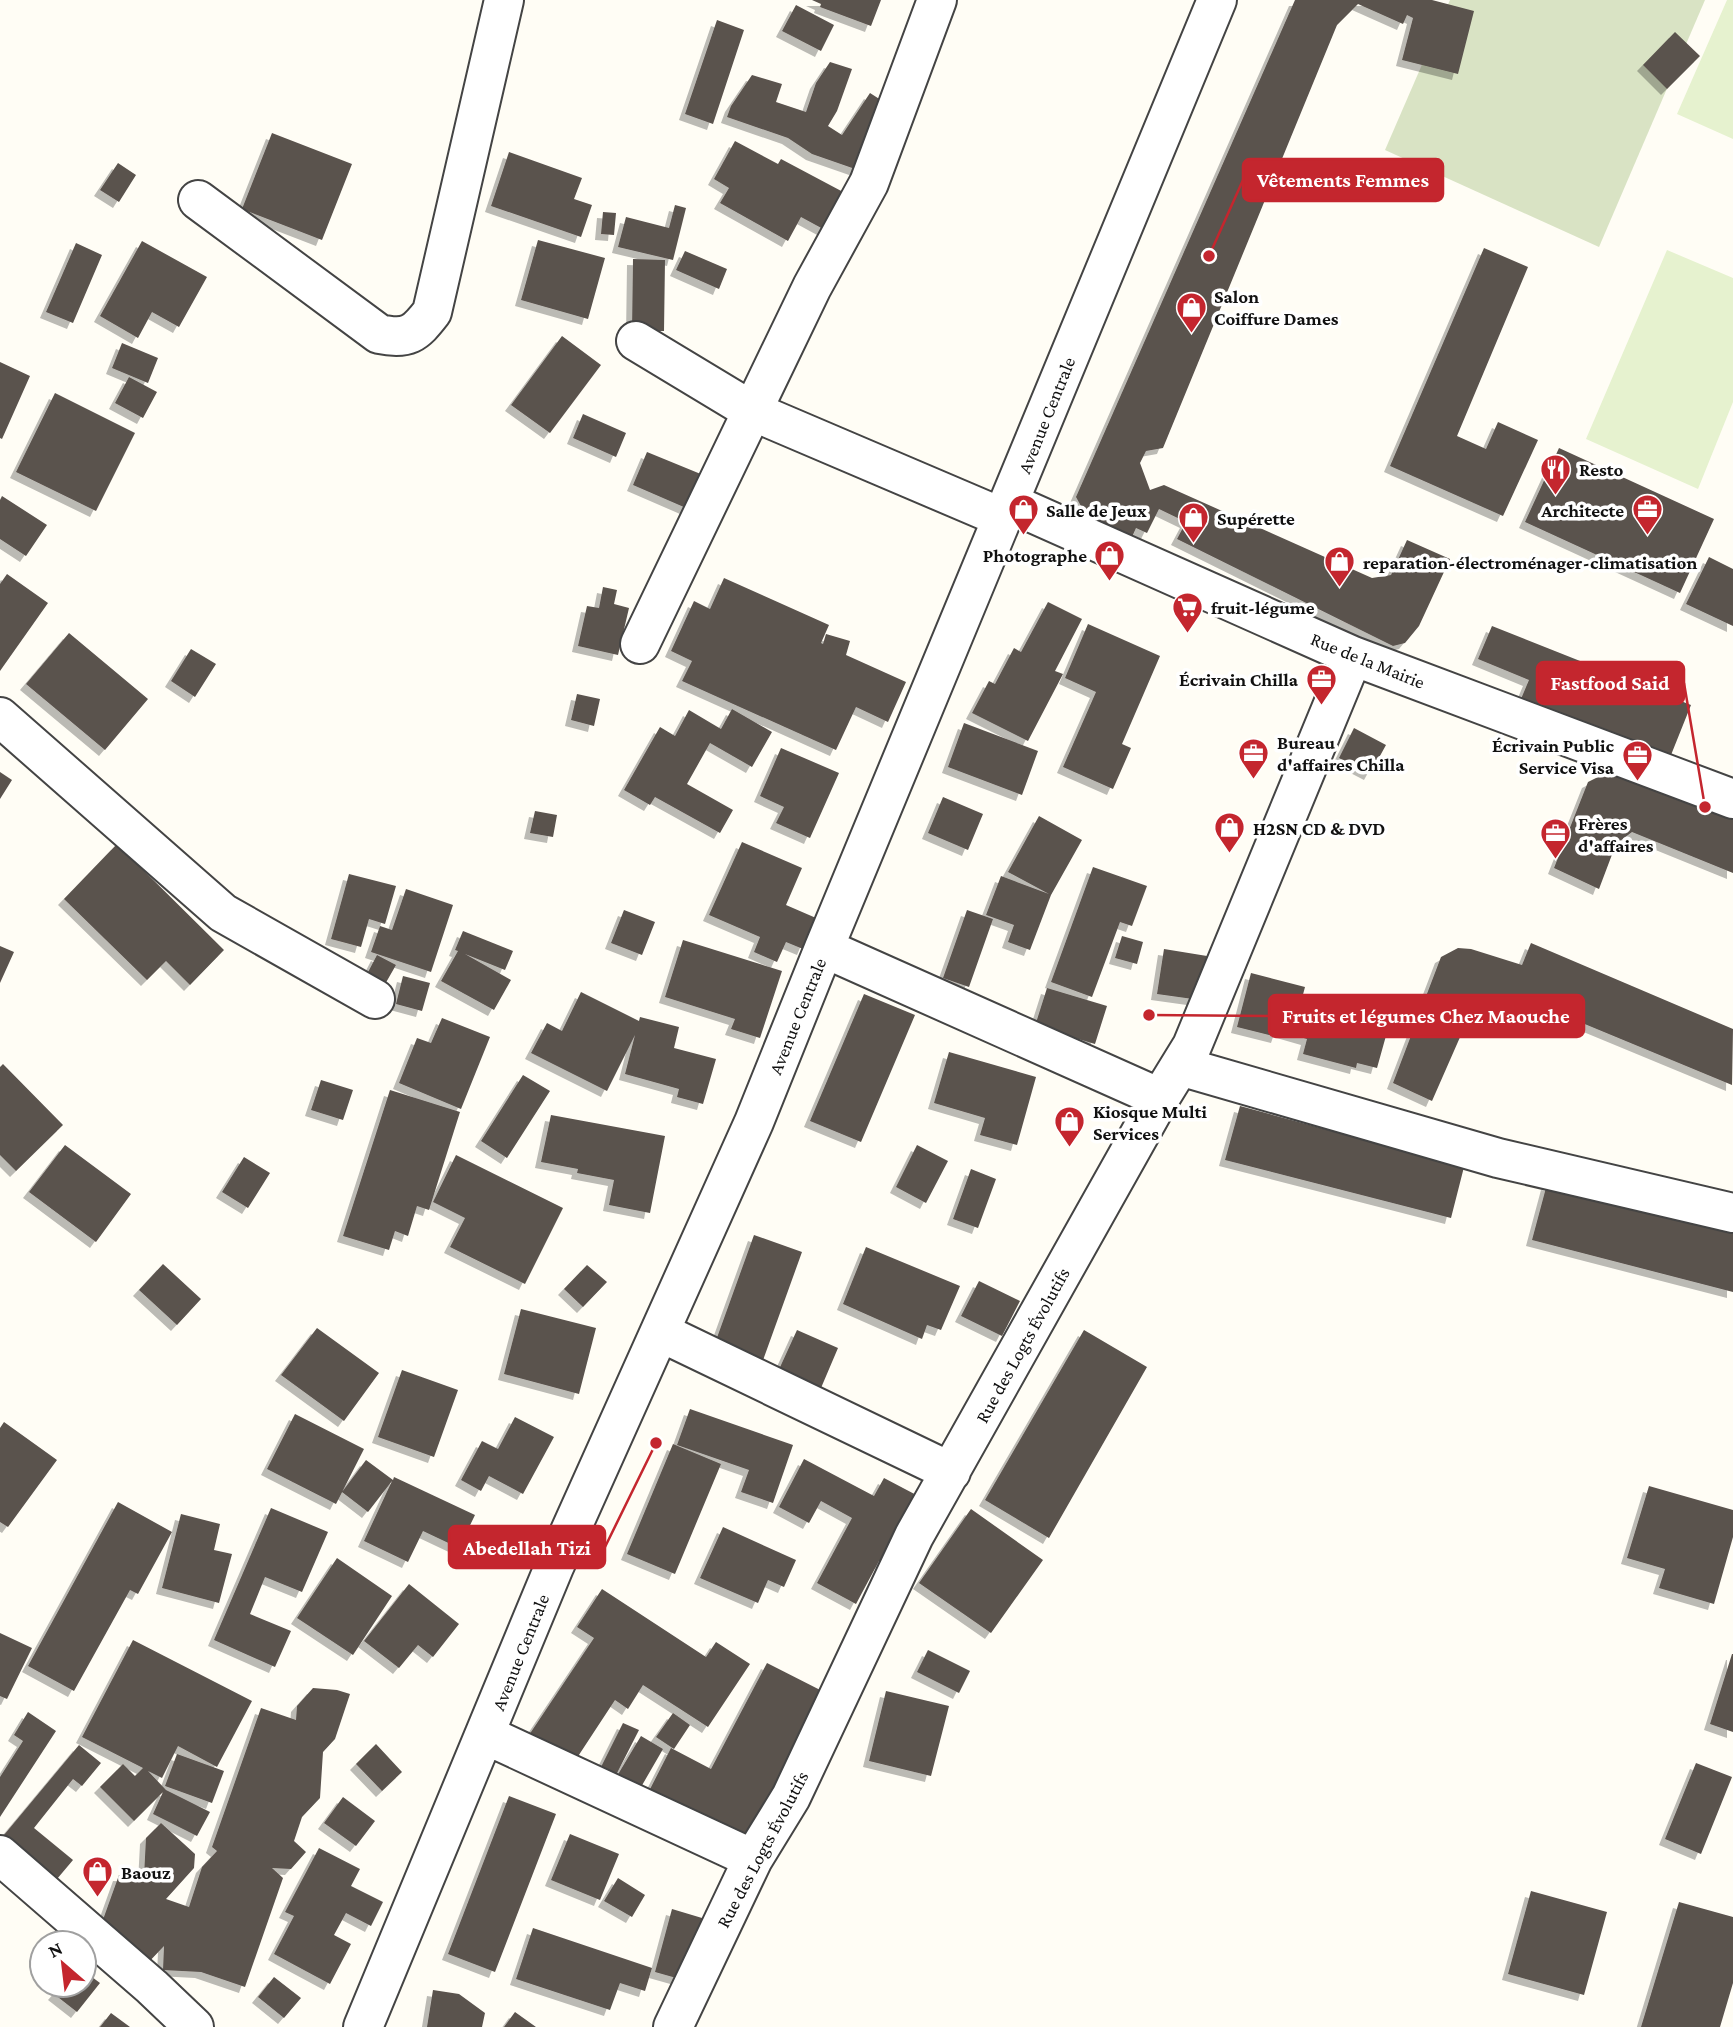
<svg xmlns="http://www.w3.org/2000/svg" width="1733" height="2027" font-family="'Crimson Pro',serif">
	<style>
		.cemetery { fill: #d9e3c4 }
		.pitch { fill: #e6f2cf }
		.building { fill: #5a524d; filter: url(#shadow) }
		.lines { fill: none; stroke-linecap: round; stroke-linejoin: round }
		.street-casing { stroke: #444; stroke-width: 42 }
		.street { stroke: #fff; stroke-width: 38 }
		.labels { text-anchor: middle; stroke-width: 7; stroke-linejoin: round; paint-order: stroke }
		.poi-label { font-size: 19px; font-weight: bold; fill: #111; stroke: #fff; text-anchor: start }
		.street-label { font-size: 19px; fill: #111; stroke: #fff }
		.leader { fill: none; stroke: #c4262e; stroke-width: 2.5 }
		.callout-dot { fill: #c4262e; stroke: #fff; stroke-width: 2.5 }
		.callout { fill: #c4262e; stroke: #c4262e; stroke-width: 2.5 }
		.callout-label { font-size: 21px; text-anchor: middle; font-weight: bold; fill: #fff }
	</style>
	<defs>
		<filter id="shadow"><feDropShadow dx="-6" dy="6" stdDeviation="0" flood-color="#0004"/></filter>
	</defs>
	<rect width="100%" height="100%" fill="#fffdf5"/>
	<path class="cemetery" d="M1450,0H1705L1599,247L1385,150Z"/>
	<path class="pitch" d="M1727,0H1733V139L1677,114Z
		M1667,250L1733,278V402L1698,489L1586,439Z"/>
	<path class="building" d="M812,0H881L871,26L820,7L821,4Z
		M1295,0H1432L1474,11L1458,74L1402,60L1413,18L1407,15L1403,24L1358,4L1337,25L1163,448L1146,451L1140,463L1150,490L1164,485L1372,578L1391,575L1407,540L1450,559L1419,626L1405,643L1393,646L1177,539L1186,522L1159,509L1147,533L1136,528L1131,539L1087,517L1076,497Z
		M796,5L834,25L821,51L782,31Z
		M717,20L744,30L713,124L685,114Z
		M1675,32L1700,56L1667,89L1643,65Z
		M830,62L852,69L837,111L828,126L842,135L870,93L884,102L858,170L812,154L788,138L727,117L731,106L752,75L782,84L776,102L806,112L816,83Z
		M272,133L352,164L322,240L242,209Z
		M735,141L778,164L781,159L845,193L825,230L801,217L788,241L720,203L729,188L714,179Z
		M509,152L582,178L574,199L592,205L581,237L491,206Z
		M118,163L136,175L119,202L100,190Z
		M675,205L686,208L673,260L618,247L626,217L669,228Z
		M603,212L616,213L614,235L601,234Z
		M538,240L605,258L588,319L521,300Z
		M142,241L207,277L179,327L152,312L138,338L100,316Z
		M76,243L102,255L73,323L46,312Z
		M1484,248L1528,267L1457,436L1486,449L1498,422L1538,440L1503,516L1390,466Z
		M685,251L727,269L719,289L676,270Z
		M633,259L665,260L664,331H632Z
		M562,336L601,365L550,433L511,405Z
		M122,343L158,358L148,383L112,368Z
		M0,362L30,376L2,439L0,438Z
		M129,377L157,392L143,418L115,403Z
		M55,393L135,433L96,511L16,472Z
		M583,414L626,433L616,457L573,438Z
		M1559,448L1714,519L1680,593L1525,522Z
		M647,452L708,477L693,511L633,485Z
		M2,496L47,525L26,556L0,539V500Z
		M1709,557L1733,569V626L1686,604Z
		M7,574L48,603L0,671V584Z
		M724,578L829,625L821,643L823,644L826,634L850,641L846,655L906,682L888,722L856,707L836,750L682,681L692,661L671,651L694,601L710,609Z
		M603,587L617,590L614,604L629,608L618,655L578,646L587,606L599,608Z
		M1048,602L1082,619L1055,671L1063,674L1028,741L972,713L989,681L995,684L1014,648L1021,652Z
		M1088,624L1160,656L1122,744L1131,748L1113,789L1063,767L1096,692L1065,678Z
		M1492,626L1691,705L1667,765L1518,706L1529,680L1478,659Z
		M69,633L148,699L105,750L26,684Z
		M191,649L216,664L195,697L171,681Z
		M577,694L600,699L594,726L571,720Z
		M732,709L772,732L752,767L710,743L687,784L733,810L720,833L655,797L650,805L624,790L660,727L675,736L689,710L721,729Z
		M964,723L1038,751L1022,795L948,767Z
		M1354,728L1386,745L1370,774L1339,758Z
		M781,748L839,773L810,838L776,823L784,807L760,796Z
		M1619,771L1733,812V873L1632,832L1616,844L1599,889L1554,868L1588,782L1606,773Z
		M0,772L12,780L0,799Z
		M943,797L983,814L968,850L928,833Z
		M535,811L557,815L553,837L530,833Z
		M1039,816L1082,840L1051,895L1030,950L1008,942L1014,925L986,915L1001,876L1049,894L1008,872Z
		M742,842L802,868L786,905L816,918L803,949L786,942L777,962L754,952L760,937L709,915Z
		M117,844L224,950L190,985L166,961L147,980L64,899Z
		M1093,867L1147,886L1132,926L1120,922L1092,997L1051,982Z
		M349,874L396,886L385,924L369,919L361,947L331,939Z
		M406,889L453,905L431,972L371,952L380,926L392,930Z
		M624,910L655,922L642,955L611,943Z
		M967,910L993,919L969,987L943,978Z
		M463,931L513,951L505,970L465,954L511,980L494,1010L441,981L458,951L455,950Z
		M1122,936L1143,942L1137,964L1115,958Z
		M683,940L782,971L760,1038L731,1029L735,1019L665,997Z
		M1531,943L1733,1029L1732,1085L1517,996L1511,1016L1484,1007L1468,1019L1432,1101L1393,1083L1441,957L1458,948L1471,949L1522,965Z
		M0,946L14,952L0,983Z
		M1164,949L1207,956L1200,1000L1157,994Z
		M377,955L396,965L384,986L366,976Z
		M1251,973L1305,987L1301,1002L1389,1025L1377,1068L1357,1063L1356,1068L1303,1054L1307,1039L1279,1031L1277,1037L1237,1027Z
		M403,976L430,983L422,1011L396,1004Z
		M1047,988L1107,1006L1095,1044L1035,1026Z
		M581,992L639,1021L640,1017L679,1027L674,1048L716,1059L703,1104L677,1097L679,1089L625,1074L635,1035L607,1091L531,1053L547,1023L562,1031Z
		M864,994L915,1015L861,1142L810,1121Z
		M442,1018L490,1037L461,1109L399,1083L417,1038L431,1043Z
		M949,1052L1036,1077L1017,1145L980,1135L985,1118L934,1103Z
		M3,1064L63,1125L16,1171L0,1155V1067Z
		M523,1075L550,1091L507,1158L481,1141Z
		M321,1080L353,1090L343,1120L311,1110Z
		M390,1090L460,1112L429,1210L417,1206L408,1236L395,1231L389,1250L343,1236Z
		M1240,1106L1464,1167L1451,1218L1225,1160Z
		M551,1115L665,1136L650,1213L609,1205L614,1180L577,1173L578,1169L541,1162Z
		M65,1145L131,1194L96,1242L29,1192Z
		M917,1145L948,1161L926,1203L896,1187Z
		M456,1155L563,1208L525,1284L450,1247L465,1218L433,1202Z
		M244,1157L270,1173L248,1208L222,1192Z
		M971,1169L996,1179L978,1228L953,1219Z
		M1547,1184L1733,1232V1292L1532,1240Z
		M754,1235L802,1252L762,1363L714,1346Z
		M866,1247L960,1286L941,1330L927,1325L922,1339L843,1304Z
		M163,1264L201,1299L177,1325L139,1290Z
		M587,1265L607,1282L583,1307L564,1289Z
		M979,1281L1020,1301L1002,1336L961,1316Z
		M521,1309L596,1328L579,1394L504,1374Z
		M317,1328L379,1373L344,1421L281,1375Z
		M797,1330L838,1348L818,1395L776,1376Z
		M1084,1330L1147,1367L1049,1538L985,1500Z
		M402,1370L458,1390L434,1457L378,1437Z
		M690,1409L793,1445L773,1503L741,1492L749,1470L677,1445Z
		M295,1414L364,1449L336,1504L267,1469Z
		M515,1417L554,1437L523,1494L489,1476L481,1491L461,1480L482,1441L498,1449Z
		M4,1422L57,1460L8,1527L0,1522V1428Z
		M673,1444L721,1464L675,1574L627,1554Z
		M804,1459L874,1496L884,1478L922,1498L886,1565L879,1561L856,1604L817,1583L852,1518L821,1501L809,1523L779,1507Z
		M366,1460L393,1480L394,1477L475,1515L459,1548L423,1531L408,1562L364,1541L392,1481L368,1512L342,1492Z
		M1649,1486L1733,1510V1537L1714,1604L1659,1588L1665,1569L1627,1558Z
		M118,1502L172,1532L138,1594L130,1590L74,1691L28,1666Z
		M271,1508L328,1532L302,1592L265,1577L250,1614L291,1631L275,1667L214,1640Z
		M971,1509L1043,1560L991,1633L919,1583Z
		M181,1514L220,1524L214,1550L232,1554L219,1603L162,1588Z
		M723,1527L796,1560L784,1587L768,1580L758,1603L700,1578Z
		M337,1558L392,1596L353,1655L297,1618Z
		M409,1584L459,1624L433,1657L418,1645L399,1668L364,1641Z
		M602,1589L706,1657L716,1642L750,1664L708,1727L643,1685L628,1709L615,1700L571,1767L527,1738L594,1638L577,1627Z
		M0,1633L32,1648L7,1699L0,1696Z
		M133,1640L252,1701L217,1767L178,1746L162,1778L148,1771L166,1790L210,1812L197,1836L153,1814L163,1792L134,1821L100,1787L123,1764L135,1776L143,1768L82,1737Z
		M928,1650L970,1671L959,1693L917,1672Z
		M1732,1654H1733V1732L1710,1724Z
		M767,1663L830,1695L748,1850L646,1797L671,1748L711,1769Z
		M313,1688L337,1690L350,1694L335,1739L323,1752L320,1798L302,1817L294,1841L306,1852L291,1869L272,1868L283,1878L245,1987L201,1972L163,1970L164,1946L143,1968L100,1928L119,1875L144,1876L146,1838L161,1823L195,1854L194,1868L166,1899L189,1907L202,1867L217,1851L212,1847L261,1708L296,1720L297,1706Z
		M886,1691L949,1706L931,1776L869,1761Z
		M28,1712L56,1731L0,1817V1777L23,1741L14,1735Z
		M673,1713L690,1725L674,1749L656,1737Z
		M623,1723L639,1730L614,1779L599,1771Z
		M641,1736L663,1749L637,1794L614,1781Z
		M376,1744L402,1772L382,1791L356,1764Z
		M79,1745L101,1763L82,1786L73,1779L34,1828L73,1860L57,1879L4,1835Z
		M177,1754L224,1771L212,1803L165,1786Z
		M1696,1763L1732,1777L1701,1854L1665,1839Z
		M509,1796L556,1814L495,1972L448,1954Z
		M343,1797L375,1821L356,1846L324,1823Z
		M570,1834L619,1854L600,1900L551,1880Z
		M319,1848L360,1869L351,1886L383,1902L371,1926L346,1913L334,1935L351,1944L330,1984L274,1954L294,1916L285,1912Z
		M618,1878L645,1895L632,1917L604,1901Z
		M1531,1891L1607,1912L1584,1995L1508,1974Z
		M1679,1902L1733,1917V1983L1720,2027H1641Z
		M672,1909L712,1921L694,1983L655,1972Z
		M533,1928L652,1968L645,1991L620,1983L610,2010L516,1979Z
		M84,1971L100,1983L77,2012L54,1994L62,1985H84Z
		M274,1977L301,1998L284,2018L258,1997Z
		M433,1990L459,1994L485,2013L482,2027H427Z
		M515,2012L536,2027H504Z
		M111,2013L130,2027H100Z"/>
	<g class="lines">
		<defs>
			<path id="street" d="M198,200L379,334C408,340 415,334 432,312L504,0
				M636,341L752,411L1003,518
				M1010,503L1353,656L1733,799
				M640,644L812,287L869,183L937,0
				M0,717L223,913L375,999
				M824,948L1160,1098
				M1180,1066L1498,1158L1733,1213
				M660,1332L951,1472
				M486,1735L753,1859
				M0,1855L152,1987L194,2027
				M363,2027L554,1567L754,1122L824,948L1217,0
				M673,2027L753,1859L791,1797L914,1536L1160,1098L1192,1046L1353,656"/>
		</defs>
		<use href="#street" class="street-casing"/>
		<use href="#street" class="street"/>
	</g>
	<defs>
		<symbol id="shop-pin" viewBox="-11 -11 22 30"><path d="M0 17L-7.5 6A9.5 9.5 0 1 1 7.5 6Z" fill="#c4262e" stroke="#fff"/><path d="M-5-2.5h2.3a2.7 3.5 0 0 1 5.4 0H5L5.5 6h-11ZM-1.5-2.5h3a1.5 2.3 0 0 0-3 0Z" fill="#fff"/></symbol>
		<symbol id="restaurant-pin" viewBox="-11 -11 22 30"><path d="M0 17L-7.5 6A9.5 9.5 0 1 1 7.5 6Z" fill="#c4262e" stroke="#fff"/><path d="M-5-6h1v4h1v-4h1v4h1v-4h1v5L-1.5 .5V6h-2V.5L-5-1ZM5-6V6H3V1.5H1.5Q1.5-4 5-6Z" fill="#fff"/></symbol>
		<symbol id="office-pin" viewBox="-11 -11 22 30"><path d="M0 17L-7.5 6A9.5 9.5 0 1 1 7.5 6Z" fill="#c4262e" stroke="#fff"/><path d="M-6-3h4V-5.5h4V-3h4V5H-6ZM-1-4.5V-3h2v-1.5ZM-6 0V1H6V0Z" fill="#fff"/></symbol>
		<symbol id="supermarket-pin" viewBox="-11 -11 22 30"><path d="M0 17L-7.5 6A9.5 9.5 0 1 1 7.5 6Z" fill="#c4262e" stroke="#fff"/><path d="M-6-5.5h2.5l.6 2H6L4.5 2H-2.5L-4.4-4H-6ZM-1.5 3.2a1.3 1.3 0 1 0 .1 0ZM3 3.2a1.3 1.3 0 1 0 .1 0Z" fill="#fff"/></symbol>
	</defs>
	<g fill-rule="evenodd">
		<use href="#shop-pin" x="1174" y="290" width="35" height="47"/>
		<use href="#restaurant-pin" x="1538" y="452" width="35" height="47"/>
		<use href="#shop-pin" x="1006" y="492" width="35" height="47"/>
		<use href="#office-pin" x="1630" y="492" width="35" height="47"/>
		<use href="#shop-pin" x="1176" y="500" width="35" height="47"/>
		<use href="#shop-pin" x="1092" y="538" width="35" height="47"/>
		<use href="#shop-pin" x="1322" y="544" width="35" height="47"/>
		<use href="#supermarket-pin" x="1170" y="590" width="35" height="47"/>
		<use href="#office-pin" x="1304" y="662" width="35" height="47"/>
		<use href="#office-pin" x="1236" y="736" width="35" height="47"/>
		<use href="#office-pin" x="1620" y="738" width="35" height="47"/>
		<use href="#shop-pin" x="1212" y="810" width="35" height="47"/>
		<use href="#office-pin" x="1538" y="816" width="35" height="47"/>
		<use href="#shop-pin" x="1052" y="1104" width="35" height="47"/>
		<use href="#shop-pin" x="80" y="1854" width="35" height="47"/>
	</g>
	<g class="labels">
		<g class="poi-label">
			<text x="1214" y="303">Salon<tspan x="1214" dy="22">Coiffure Dames</tspan></text>
			<text x="1579" y="476">Resto</text>
			<text x="1046" y="517">Salle de Jeux</text>
			<text x="1624" y="517" text-anchor="end">Architecte</text>
			<text x="1217" y="525">Supérette</text>
			<text x="1087" y="562" text-anchor="end">Photographe</text>
			<text x="1363" y="569">reparation-électroménager-climatisation</text>
			<text x="1211" y="614">fruit-légume</text>
			<text x="1298" y="686" text-anchor="end">Écrivain Chilla</text>
			<text x="1277" y="749">Bureau<tspan x="1277" dy="22">d'affaires Chilla</tspan></text>
			<text x="1614" y="752" text-anchor="end">Écrivain Public<tspan x="1614" dy="22">Service Visa</tspan></text>
			<text x="1578" y="830">Frères<tspan x="1578" dy="22">d'affaires</tspan></text>
			<text x="1253" y="835">H2SN CD &amp; DVD</text>
			<text x="1093" y="1118">Kiosque Multi<tspan x="1093" dy="22">Services</tspan></text>
			<text x="121" y="1879">Baouz</text>
		</g>
		<g class="street-label">
			<text transform="translate(1046 415) rotate(-68)" y="7">Avenue Centrale</text>
			<text transform="translate(1368 660) rotate(22)" y="7">Rue de la Mairie</text>
			<text transform="translate(797 1016) rotate(-68)" y="7">Avenue Centrale</text>
			<text transform="translate(1022 1345) rotate(-61)" y="7">Rue des Logts Évolutifs</text>
			<text transform="translate(520 1652) rotate(-68)" y="7">Avenue Centrale</text>
			<text transform="translate(762 1849) rotate(-62)" y="7">Rue des Logts Évolutifs</text>
		</g>
	</g>
	<path class="leader" d="M1209 256L1243 180M1705 807L1684 683M1149 1015L1269 1016M656 1443L605 1547"/>
	<g class="callout-dot">
		<circle cx="1209" cy="256" r="7"/>
		<circle cx="1705" cy="807" r="7"/>
		<circle cx="1149" cy="1015" r="7"/>
		<circle cx="656" cy="1443" r="7"/>
	</g>
	<g class="callout">
		<rect x="1243" y="159" width="200" height="42" rx="7"/>
		<rect x="1537" y="662" width="147" height="42" rx="7"/>
		<rect x="1269" y="995" width="315" height="42" rx="7"/>
		<rect x="449" y="1526" width="156" height="42" rx="7"/>
	</g>
	<g class="callout-label">
		<text x="1343" y="187">Vêtements Femmes</text>
		<text x="1610" y="690">Fastfood Said</text>
		<text x="1426" y="1023">Fruits et légumes Chez Maouche</text>
		<text x="527" y="1555">Abedellah Tizi</text>
	</g>
	<g transform="translate(63 1964) rotate(332)"><circle r="33" fill="#ffffff" stroke="#a0a0a0" stroke-width="2"/>
	<path d="M0-5L12 26L0 18L-12 26Z" fill="#c4262e"/>
	<text y="-10" font-size="19" font-weight="bold" text-anchor="middle" fill="#111111">N</text>
	</g>
</svg>
